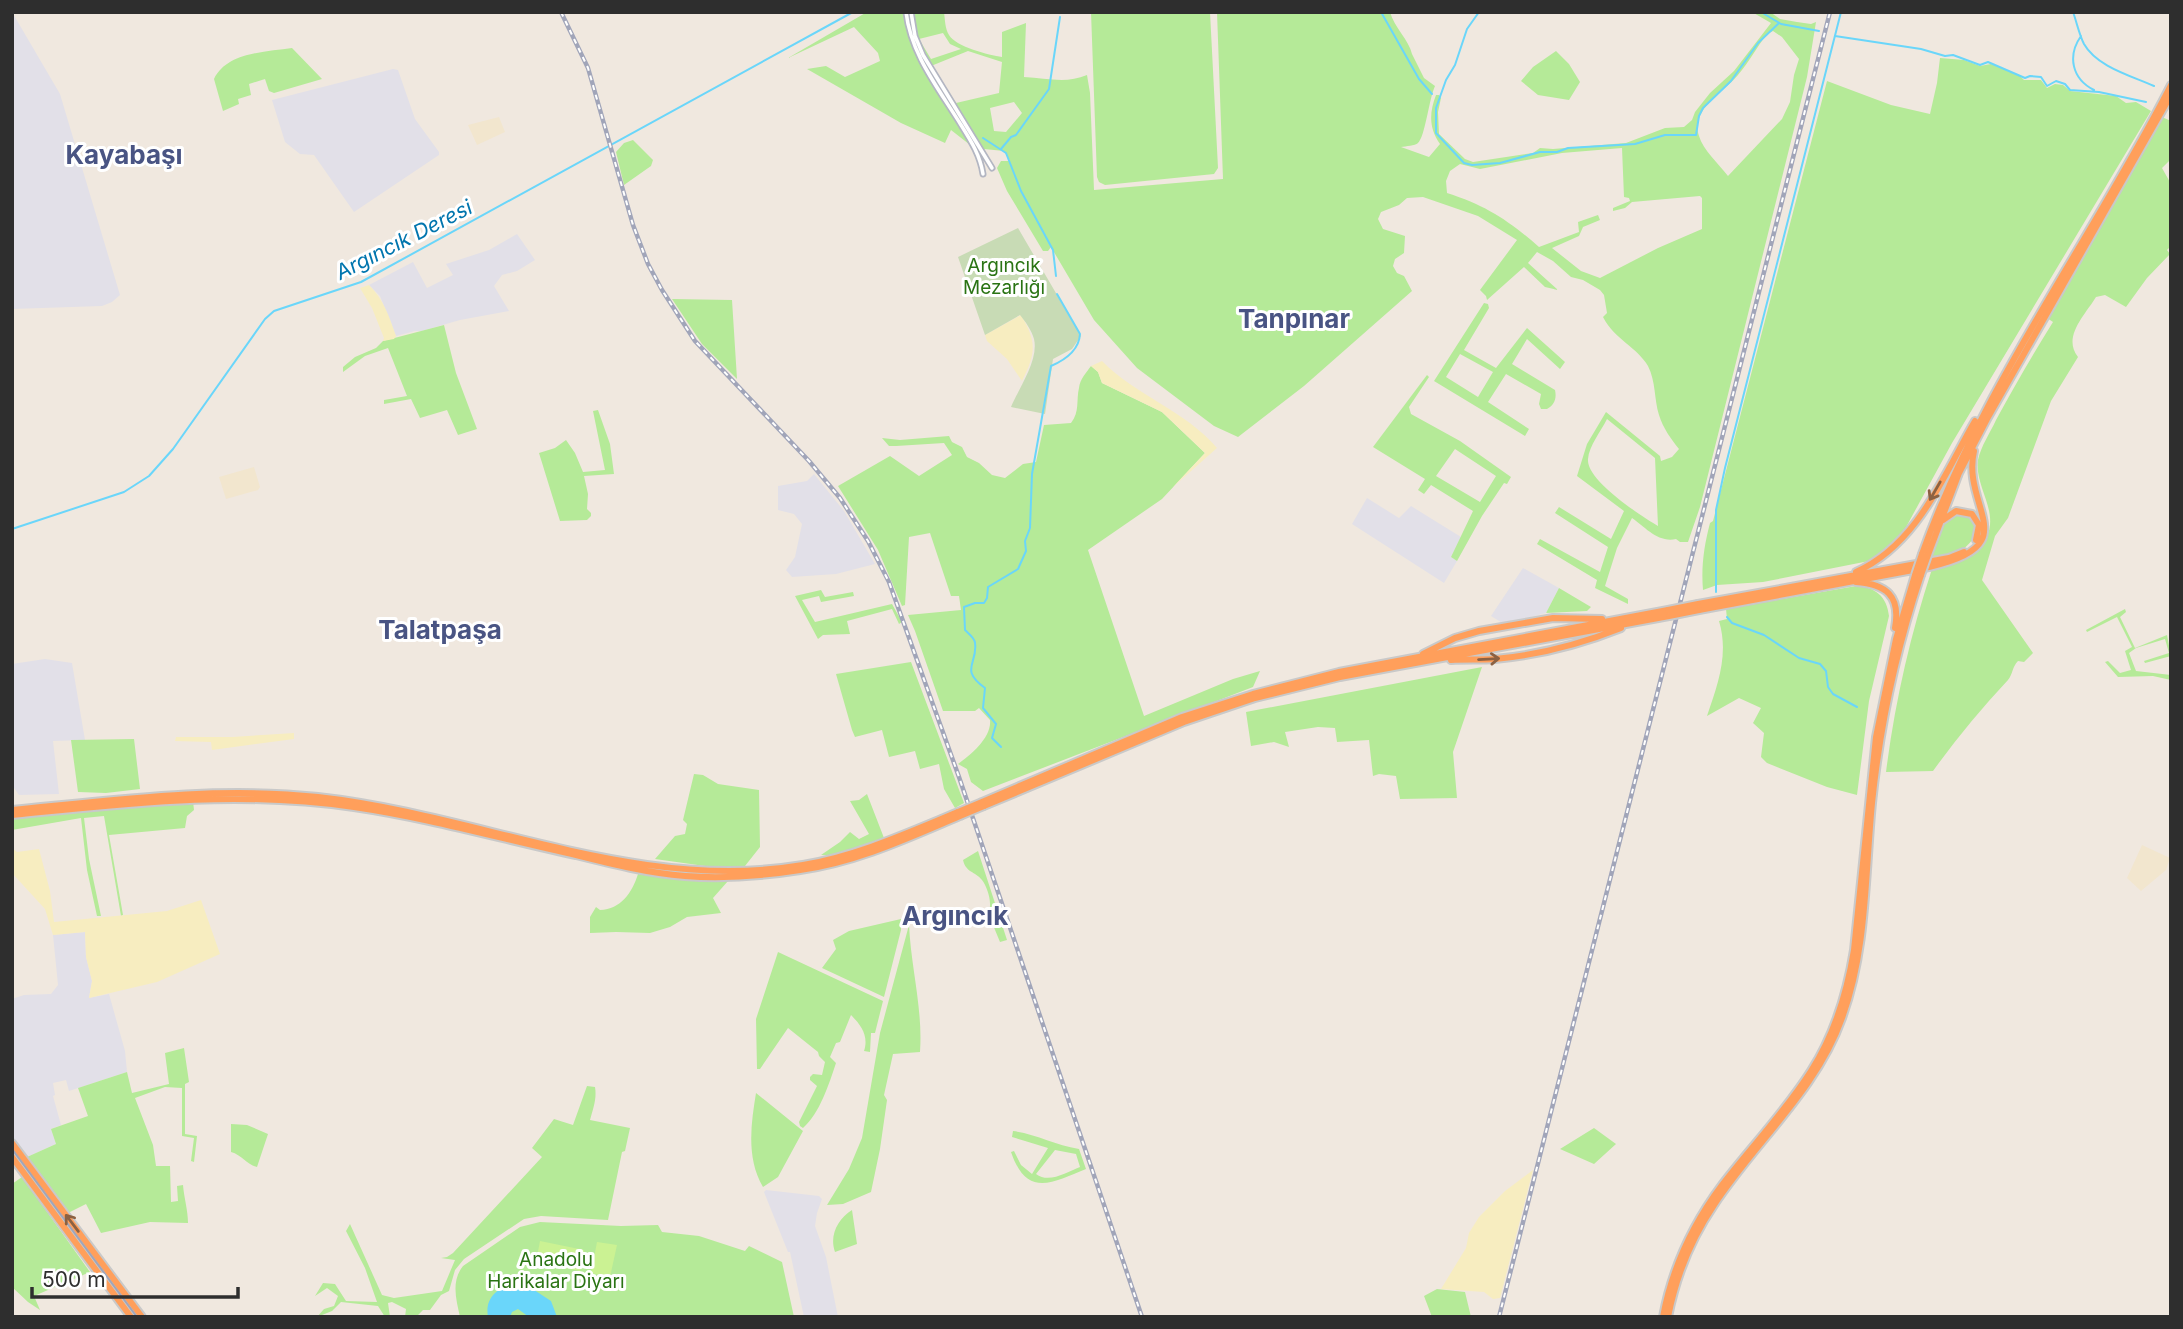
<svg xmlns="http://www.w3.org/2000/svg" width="2183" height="1329" font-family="Inter,sans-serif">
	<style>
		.industrial { fill: #e2e0e8 }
		.education { fill: #f2e6ce }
		.green { fill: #b5ea98; fill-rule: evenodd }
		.sand { fill: #f7edc0 }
		.cemetery { fill: #c8dbb5 }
		.pitch { fill: #cbf293 }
		.water { fill: #6ad6fa }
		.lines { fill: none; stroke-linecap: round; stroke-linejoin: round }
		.stream { stroke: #6ad6fa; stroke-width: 2 }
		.secondary-casing { stroke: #b3b6c2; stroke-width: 7 }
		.highway-casing { stroke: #c9c9c9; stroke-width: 10 }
		.secondary { stroke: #fff; stroke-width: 3.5 }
		.highway { stroke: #ff9f5b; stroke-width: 6 }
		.tram { stroke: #a1a5b9; stroke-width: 2 }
		.rail-casing { stroke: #a1a5b9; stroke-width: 4.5 }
		.rail { stroke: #fff; stroke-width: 2; stroke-dasharray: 5; stroke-linecap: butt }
		.highway-bridge-casing { stroke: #c9c9c9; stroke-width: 10; stroke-linecap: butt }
		.highway-bridge { stroke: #ff9f5b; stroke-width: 6 }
		.oneway { stroke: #8c6142 }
		.labels { text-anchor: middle; stroke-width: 6; stroke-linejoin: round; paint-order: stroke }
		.park-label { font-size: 19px; fill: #2a7414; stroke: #fff }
		.water-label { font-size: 21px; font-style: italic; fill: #0175ae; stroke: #fff }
		.district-label { font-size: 26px; font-weight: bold; fill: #495483; stroke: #fff }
	</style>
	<rect width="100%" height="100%" fill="#f0e8df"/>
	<path class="industrial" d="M12,12L60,94L120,295L112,302L102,306L12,309Z
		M393,69L398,70L415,119L439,152V155L354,212L314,155L300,154L285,142L272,100Z
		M517,234L535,260L517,271L502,275L494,286L509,311L460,320L422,331H415L396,336L380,296L369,285L413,262L427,288L453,275L446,264L489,250Z
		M814,474L844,511L875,564L836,574L792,577L786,570L795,557L802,524L794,514L778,510V486L807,481Z
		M1367,498L1399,518L1411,506L1461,537L1451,557L1457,561L1444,583L1352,524Z
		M1523,568L1559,588L1546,613L1504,624L1491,616Z
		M45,659L72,663L85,740L53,741L59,794L19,795L12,785V664Z
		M85,932L86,957L92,981L89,998L109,994L125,1051L127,1072L69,1091L66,1080L53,1083L55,1095L53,1096L61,1125L51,1129L56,1144L27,1157L12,1137V999L24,995L51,994L58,985L53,935Z
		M766,1190L819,1196L822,1199L817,1213L815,1226L826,1257L838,1317H804L790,1252H788L764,1192Z"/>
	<path class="education" d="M499,117L505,132L477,145L468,125Z
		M254,467L260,487L258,490L226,499L219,477Z
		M2142,845L2170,858L2166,870L2141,891L2127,878Z"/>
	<path class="green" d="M867,12H944C945,19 945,29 949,35C956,47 989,55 1002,57V32L1026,23L1024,77C1047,78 1066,84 1087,75L1090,93L1094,190L1223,179L1217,12H1390C1394,27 1409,40 1412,54L1424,78L1435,86C1429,99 1425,137 1418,143C1415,146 1406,146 1401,147L1429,157L1440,144C1429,129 1429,113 1436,95H1439L1441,98L1438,112L1439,134L1465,159L1473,162L1533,153L1540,148L1553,149L1626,143L1665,128L1684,127L1692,120L1695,112L1710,93L1734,71L1771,23L1752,12H1770L1780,19L1797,22L1811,24L1816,22L1807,77L1700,507L1688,542H1680L1676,539C1658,543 1645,527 1632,518L1617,548L1605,586L1628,599V604L1595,588L1597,580L1537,544L1540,539L1600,572L1608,547L1555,513L1559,507L1611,539L1624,511L1577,476L1587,444L1606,412L1660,456L1661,461L1672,457L1679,449C1671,439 1663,428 1659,415C1654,399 1656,382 1648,366C1637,347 1615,340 1603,317L1607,313L1604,295L1600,290L1583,280L1571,277L1553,261L1537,252L1528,263L1558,290L1545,287L1524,267L1487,300L1486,296L1480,290L1517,240L1478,216L1423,197L1407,198L1399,205L1381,212L1378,219L1383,229L1405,236L1404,253L1395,259L1393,266L1397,273L1404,276L1412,291L1304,386L1238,437L1214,426L1137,368L1094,320L1051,247L1048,251H1043L1007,191L997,168L1001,161H1010L1004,151L974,148L951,130L945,143L901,123L807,69L826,66L845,77L880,61L878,53L854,27L788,58ZM1773,31L1782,37L1799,59L1794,75L1790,102L1782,119L1728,176C1719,164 1703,150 1699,136C1690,109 1724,92 1738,75C1749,62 1757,47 1767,34ZM943,33L950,44L961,49L931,59L919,39ZM968,51L1002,62L999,93L956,103L931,66ZM1014,102L1022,113L1006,132L994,131L990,108ZM1622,148L1624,197L1629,198L1630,201L1613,208V211L1625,208L1632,202L1700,196L1702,198V229L1658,248L1600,278L1581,271L1552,248L1579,236L1583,227L1600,220L1598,215L1578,222L1579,232L1539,247C1508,220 1487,206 1447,193L1446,181L1450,171L1460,164L1480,169L1562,153ZM1607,419L1655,458L1658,526C1641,516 1586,480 1588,459C1589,446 1601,431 1607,419Z
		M1091,12H1210L1218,168L1214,174L1105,185L1099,182L1097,177Z
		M292,48L322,79L274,93L269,91L265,79L249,84L251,95L238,99L239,104L223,111L214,79C227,52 265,52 292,48Z
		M1556,51L1569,64L1580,82L1569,100L1538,95L1521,81L1533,67Z
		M1940,58L1964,60L1980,66L1991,64L2019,75L2024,80H2041L2047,88L2055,84L2063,85L2070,91L2116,96L2126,103L2136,102L2151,111L1952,443L1905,529L1895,542L1869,561L1763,582L1717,585L1703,590C1701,567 1704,546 1710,523L1713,521L1827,81L1891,105L1930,114L1937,83Z
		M2162,117L2171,121V159L2162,168L2171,184V246L2167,250L2170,254L2147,278L2126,307L2105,295L2096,297C2085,315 2062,337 2078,357L2051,401L2008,518L1995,536L1982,580L2033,653L2024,662L2018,661C2012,667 2013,674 2008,680C1981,709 1956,739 1933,771L1886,772C1895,702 1910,636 1932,569C1955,564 1975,560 1986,538C2000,512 1974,486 1978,460C1981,446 1990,433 1996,420C2014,387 2033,354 2053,322L2047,318Z
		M633,140L653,160L651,166L624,185L616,152L624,143Z
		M672,299L732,300L737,379L702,344Z
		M1484,303L1488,304L1489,308L1464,350L1496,368L1527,328L1565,362L1560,369L1527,339L1512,364L1555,390C1557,399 1554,405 1547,409H1541L1539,404L1541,394L1506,374L1488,402L1529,429L1525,436L1434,381ZM1460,354L1493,372L1478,397L1446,377Z
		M444,325L456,373L477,429L458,435L447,410L420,418L411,399L384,404V400L407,396L388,348L365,356L343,372V367L355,357L376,348L383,341Z
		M1091,366L1098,372L1102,383L1162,412L1205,453L1162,499L1088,550L1144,716L1233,679L1260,671L1253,687L983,791L971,782L967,769L958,764C971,755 992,737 990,720L979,708L975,711H943L915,631L908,615L961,610L959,596H951L930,533L909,537L905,605L902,606L878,550L838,486L890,456L919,476L952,455L944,443L896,446H889L882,438L900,440L949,436L952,442L962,447L967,457L979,463L992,475L1005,478L1023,464L1036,462L1044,425L1071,423C1080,412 1076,400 1079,388C1080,379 1086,373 1091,366Z
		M1427,375L1429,377L1409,407L1411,414L1460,441L1511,477L1507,484L1504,483L1482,516L1457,561L1451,557L1473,511L1431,485L1424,494L1418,490L1425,479L1373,447ZM1455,449L1496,476L1480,502L1436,476Z
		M598,410L610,444L614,474L584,476L588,494L587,509L591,513V516L587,520L560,521L539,453L555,448L566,440L575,453L583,472L605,470L593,411Z
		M1952,514C1957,514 1965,513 1969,516C1987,525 1970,546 1959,552C1951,557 1940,556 1930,557L1942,524Z
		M1856,586C1875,587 1887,596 1889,616L1869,701L1857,795L1827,787L1767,763L1761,757L1764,733L1753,723L1761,708L1739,698L1707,716C1718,684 1729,654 1719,621L1727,619L1726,609Z
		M1559,588L1591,607L1587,611L1546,613Z
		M821,590L825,597L853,592L854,596L821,602L819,596L802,600L815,622L892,604L902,622L899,624L892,609L847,621L850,634L823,635L818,639L795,596Z
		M2125,609L2126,612L2120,617L2135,648L2167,635L2171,656L2145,663L2144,661L2169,653L2165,639L2136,648L2129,653L2136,671L2171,675V680L2153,676L2118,677L2105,662L2108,661L2120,673L2131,670L2125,651L2132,647L2117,617L2087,632L2086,630Z
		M911,662L964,803L955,808L944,789L939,764L920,769L915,751L889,757L882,730L855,737L852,730L836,674Z
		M1482,667L1453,752L1457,798L1400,799L1396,776L1379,774L1373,776L1369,740L1337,742L1335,728L1318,727L1285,732L1289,747L1274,742L1251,746L1246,712Z
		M134,739L140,789L106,793L78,792L71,740Z
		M694,774L703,775L718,784L759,790L760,847L745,866L712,867L655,859L675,836L685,834L687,824L683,820Z
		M867,794L884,838L834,855H821L840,842L850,832L859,839L869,834L850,801L859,800Z
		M193,801L194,810L187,816L185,828L109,835L123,915L121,916L104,816L84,818L89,859L101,916H97L87,870L81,818L12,830V818Z
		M978,851L1007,940L1000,942L988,913C993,905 988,888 982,880C975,871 966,873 963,860Z
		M638,874L681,880L728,881L713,898L721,913L687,917L670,927L650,933L616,932L590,933V917L596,907L600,910C621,909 632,893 638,874Z
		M901,919V930L884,997L822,968L836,949L833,940L849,931Z
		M909,925C911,968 923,1009 920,1052L893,1054L884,1095L887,1100L880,1149L871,1192L843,1204L827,1205L849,1169L862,1138L880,1033Z
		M778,952L883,1001L875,1033H871L870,1052L864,1051C869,1036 861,1025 851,1015L840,1042L836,1043L830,1057L836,1063C829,1084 820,1113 803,1128L800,1126L799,1122L817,1086L810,1080V1077L813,1074L822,1075L825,1062L819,1056L818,1052L788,1028L760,1069H757L756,1019Z
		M184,1048L189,1082L185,1084V1134L197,1136L194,1162L191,1161L194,1138L182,1136V1088L165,1087L135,1098L153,1145L156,1166H170L171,1202L178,1201L177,1186L183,1185C184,1198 188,1210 188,1223L150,1222L101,1233L86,1204L68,1213L27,1157L56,1144L51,1129L88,1116L78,1088L127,1072L132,1093L169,1084L165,1053Z
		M587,1086L595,1087C597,1099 593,1109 590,1120L630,1128L625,1151L622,1152L608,1220L541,1216L524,1219L464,1259L455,1270L449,1291L441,1295L430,1310H423L416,1317H405L406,1309L392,1302L388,1303L390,1317H385L378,1306L341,1302L332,1311L317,1317L324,1309L334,1306L338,1296L327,1288L315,1296L323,1283L335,1284L346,1301L377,1302L365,1268L346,1231L350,1224L382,1295L394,1298L442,1291L455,1260L441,1258L447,1257L453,1253L542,1157L532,1148L554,1119L573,1125Z
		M756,1093L803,1131L778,1177L763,1187C746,1158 751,1124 756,1093Z
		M231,1124L247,1125L268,1134L257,1167C247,1165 242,1155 231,1152Z
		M1594,1128L1616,1144L1594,1164L1560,1149Z
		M1013,1131C1036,1134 1055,1145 1079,1149L1086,1169C1053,1182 1027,1199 1011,1152L1014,1151L1021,1165L1032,1174L1048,1148L1012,1137ZM1055,1150L1076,1154L1080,1167C1067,1172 1049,1184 1036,1174Z
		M22,1177L90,1272L34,1296L40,1310L28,1302L12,1287V1184Z
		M852,1210L857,1244L835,1252C829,1235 838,1219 852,1210Z
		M540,1222L621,1226L658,1225L662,1232L699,1236L745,1251L749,1246L782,1262L794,1317H460C456,1299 451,1281 463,1266L520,1227Z
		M1437,1289L1465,1292L1471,1317H1432L1424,1296Z"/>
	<path class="sand" d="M369,285C384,300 389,316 396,336L394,339L383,341L384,338L372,308L360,288Z
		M1021,315C1037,342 1036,353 1022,381L1007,359L987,341L985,335Z
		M1102,361C1135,395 1186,411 1217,448L1173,487L1205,453L1162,412L1102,383L1098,372L1091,366Z
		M294,733V739L212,750L211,742L175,741L176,737H232Z
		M12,848L17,852L39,849L50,891L54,922L167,911L201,900L220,954L157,982L89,998L92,981L86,957L85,932L53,935L45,909L12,873Z
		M1533,1170L1500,1298L1493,1299L1484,1292L1441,1289L1466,1248L1469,1233L1479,1217L1505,1191Z"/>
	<path class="cemetery" d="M1018,228L1081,336L1072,349L1053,359L1045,414L1011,407C1019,388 1039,360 1034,339C1032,331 1025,321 1020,315L985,335L958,257Z"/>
	<path class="pitch" d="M540,1241L584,1250L580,1271L536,1262Z
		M597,1242L617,1245L610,1277L591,1273Z"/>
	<path class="water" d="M522,1282L551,1301L557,1317H529L518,1309L512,1312L510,1317H488C484,1294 503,1285 522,1282Z"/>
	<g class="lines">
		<path class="stream" d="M1381,12L1419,79L1432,94
			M1479,12L1467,29L1455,65L1446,80L1436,108V133L1464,163L1472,165L1500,163L1540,152H1557L1568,148L1635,144L1665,135H1696L1699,116L1703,108L1731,81L1758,43L1779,23
			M1761,12L1781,24L1819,31
			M2073,12C2077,23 2079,34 2084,44C2097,67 2132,76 2154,86
			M1835,36L1921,49L1945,56L1953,55L1980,65L1988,62L2025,78L2030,76L2041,77L2047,86L2056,81L2065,84L2070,90L2099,92
			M2081,36C2067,56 2072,79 2094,90
			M2099,92L2146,102
			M983,138L1006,153L1021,191L1053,250L1056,276
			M1001,149L1011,137L1016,135L1049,89L1060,17
			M12,529L124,492L149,476L173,449L265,319L274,311L361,282L853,12
			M1716,592V510L1725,468L1841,12
			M1727,617L1732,623L1764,635L1799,658L1820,664L1826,671L1828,687L1833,694L1857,707
			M1001,747L992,738L996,724L983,708L985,688C959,669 978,664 975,643C975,638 969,634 965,630L964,607L975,603H984L987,598L988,587L1018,569L1026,551L1025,541L1030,528L1032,474L1051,366C1065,360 1079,351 1080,334L1057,294"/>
		<defs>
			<path id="secondary" d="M906,12C911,55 939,89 961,125C971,141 980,155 983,174
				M911,12L915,36L923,55L992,168"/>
			<path id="highway" d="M1943,520L1956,511L1972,514L1979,525L1976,540
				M1922,554C1982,386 2090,243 2171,85
				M1928,555L1959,473L1987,419L2171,95
				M1856,572C1918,544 1943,476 1975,421
				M1856,582C1886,584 1901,596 1895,628
				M1698,604L1949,558L1964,552
				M1699,610L1929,567C2028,545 1961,508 1974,451
				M1423,654L1455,638L1479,631L1553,618L1602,619
				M1451,660C1466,659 1480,660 1495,659C1538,655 1581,644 1621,628
				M982,802L1182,717L1253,694L1339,672L1668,610
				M984,806L1184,722L1255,698L1340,677L1669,616
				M12,810C114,800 216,786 318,797C481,815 637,893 803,865C857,856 907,833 958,812
				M12,815C130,803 236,790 354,807C429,818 502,839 576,855C612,864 648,873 685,876C723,879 762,876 800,870C857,862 908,838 960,816
				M12,1143L142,1317
				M12,1157L131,1317
				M1663,1317C1672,1268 1692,1225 1722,1185C1751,1147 1785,1112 1811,1071C1835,1034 1847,993 1854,950L1876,737L1896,639L1915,575
				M1668,1317C1676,1276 1691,1239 1714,1205C1756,1141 1816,1091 1842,1018C1867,950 1865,874 1872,803C1880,725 1896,650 1921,575"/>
		</defs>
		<use href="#secondary" class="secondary-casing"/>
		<use href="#highway" class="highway-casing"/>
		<use href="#secondary" class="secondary"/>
		<use href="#highway" class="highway"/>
		<path class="tram" d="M12,1149L137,1317"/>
		<defs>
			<path id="rail" d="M561,12L588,68L633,225L648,264L662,290L695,341L809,461L840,498L868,541L889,582L959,777L1142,1317
				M1499,1317L1830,12"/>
		</defs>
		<use href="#rail" class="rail-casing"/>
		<use href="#rail" class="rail"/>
		<defs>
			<path id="highway-bridge" d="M1915,575L1922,554
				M1921,575L1928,555
				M1668,610L1698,604
				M1669,616L1699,610
				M958,812L982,802
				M960,816L984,806"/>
		</defs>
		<use href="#highway-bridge" class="highway-bridge-casing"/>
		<use href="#highway-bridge" class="highway-bridge"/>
	</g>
	<defs><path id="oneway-shaft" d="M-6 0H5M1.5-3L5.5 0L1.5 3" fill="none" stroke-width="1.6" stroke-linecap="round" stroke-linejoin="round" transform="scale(1.75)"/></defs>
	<g class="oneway">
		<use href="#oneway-shaft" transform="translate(1935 491) rotate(120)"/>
		<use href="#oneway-shaft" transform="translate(1489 659) rotate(-3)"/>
		<use href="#oneway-shaft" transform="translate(72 1223) rotate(-127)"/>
	</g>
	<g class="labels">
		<g class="park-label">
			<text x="1004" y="272">Argıncık<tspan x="1004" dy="22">Mezarlığı</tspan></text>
			<text x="556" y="1266">Anadolu<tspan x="556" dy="22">Harikalar Diyarı</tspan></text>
		</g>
		<g class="water-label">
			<text transform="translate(404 240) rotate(-27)" y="7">Argıncık Deresi</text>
		</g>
		<g class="district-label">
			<text x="124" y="164">Kayabaşı</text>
			<text x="1294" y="328">Tanpınar</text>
			<text x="440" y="639">Talatpaşa</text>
			<text x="955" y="925">Argıncık</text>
		</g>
	</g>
	<rect width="2183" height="1329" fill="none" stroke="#2e2e2e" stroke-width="28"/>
	<path d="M32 1287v10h206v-10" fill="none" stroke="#2e2e2e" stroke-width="3.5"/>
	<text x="42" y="1287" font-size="21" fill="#2e2e2e" stroke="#ffffff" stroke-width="5" paint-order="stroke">500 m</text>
</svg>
